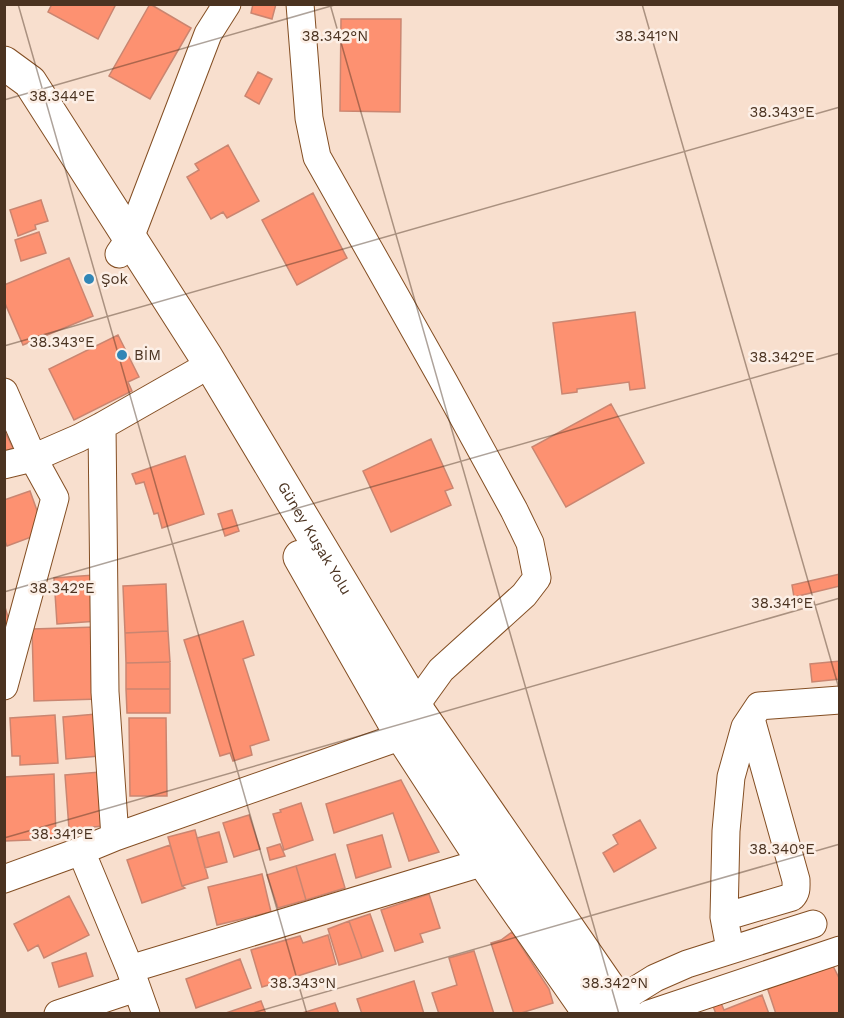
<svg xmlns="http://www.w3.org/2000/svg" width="844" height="1018" font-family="'Work Sans',sans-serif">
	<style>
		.building { fill: #fd9171; stroke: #ca8570; stroke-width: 1.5 }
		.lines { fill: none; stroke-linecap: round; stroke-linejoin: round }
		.minor-casing { stroke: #834e23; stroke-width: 29 }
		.major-casing { stroke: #834e23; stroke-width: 35 }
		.minor { stroke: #fff; stroke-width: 27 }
		.major { stroke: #fff; stroke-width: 33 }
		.ticks { fill: none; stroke: #4b3321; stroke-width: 1.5; stroke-opacity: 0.45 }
		.poi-dot { fill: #3186b6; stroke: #fcefe6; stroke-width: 2 }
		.labels { text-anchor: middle; stroke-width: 5; stroke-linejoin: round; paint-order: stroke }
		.poi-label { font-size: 15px; fill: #4b3321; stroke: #fcefe6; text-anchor: start }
		.street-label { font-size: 15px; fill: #4b3321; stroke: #fcefe6 }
		.ticks-label { font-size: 15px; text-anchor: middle; fill: #4b3321; stroke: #fcefe6; stroke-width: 5; stroke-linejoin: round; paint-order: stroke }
	</style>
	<rect width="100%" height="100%" fill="#f8dfce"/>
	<path class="building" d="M52,4H116L98,39L48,12Z
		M150,4L191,28L150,99L109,76Z
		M253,4H276L272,19L251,13Z
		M341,19H401L400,112L340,111Z
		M258,72L272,79L259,104L245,96Z
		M228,145L259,201L227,218L223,212L211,219L187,177L199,170L195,164Z
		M313,193L347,258L297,285L262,220Z
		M41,200L48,221L35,225L36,229L18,236L10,210Z
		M39,232L46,253L21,261L15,240Z
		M69,258L93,316L23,345L4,301V285Z
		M635,312L645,388L630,390L629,382L577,389V392L562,394L553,323Z
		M118,335L139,377L128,382L132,391L74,420L49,369Z
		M611,404L644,463L566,507L532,447Z
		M4,430L13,448L4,452Z
		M431,439L453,488L445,491L451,505L391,532L363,471Z
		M185,456L204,514L162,528L158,513L154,514L144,482L136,484L132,474Z
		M30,491L39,516L34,536L7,546L4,539V500Z
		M232,510L239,531L225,536L218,514Z
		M840,574V586L794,597L792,585Z
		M94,575L98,621L57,624L54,578Z
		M166,584L168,631L125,633L123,586Z
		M4,604L12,630L4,632Z
		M243,621L254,655L243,659L269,740L250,746L252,755L233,761L230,753L220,756L184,640Z
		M96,627L99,699L34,701L32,629Z
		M168,631L170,662L126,663L125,633Z
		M840,661V679L812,682L810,664Z
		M170,662V689H126V663Z
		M126,689H170V713H127Z
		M96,714L99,756L66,759L63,717Z
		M55,715L58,763L20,765V756H12L10,718Z
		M129,718H166L167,796H130Z
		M100,772L104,826L69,829L65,775Z
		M54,774L56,839L5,841L4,777Z
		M401,780L439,852L409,861L393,813L334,833L326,804Z
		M301,803L313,840L284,850L273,814L281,812L280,810Z
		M249,815L260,849L234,857L223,823Z
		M640,820L656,848L614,872L603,853L618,844L613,835Z
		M195,830L208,878L182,886L168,837Z
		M219,832L227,862L205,868L197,838Z
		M382,835L391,867L356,878L347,845Z
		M280,844L285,856L270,860L267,848Z
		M170,845L182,886L185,888L142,903L127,860Z
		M335,854L345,888L306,900L296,866Z
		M296,866L306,900L278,908L267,875Z
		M262,874L271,912L217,925L208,887Z
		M429,894L440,928L420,934L423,942L395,951L381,910Z
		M69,896L89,935L44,958L38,945L28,951L14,924Z
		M370,914L383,951L362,958L349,921Z
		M349,921L362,958L339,965L328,929Z
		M512,932L549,989L553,1003L518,1014H514L491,943L501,940Z
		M328,935L336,964L262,987L251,950L300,936L303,943Z
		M474,951L494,1014H439L432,993L457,985L449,958Z
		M86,953L93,976L59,987L52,963Z
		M240,959L251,988L196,1008L186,979Z
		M833,966L840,980V1014H776L766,984Z
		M414,981L424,1014H362L357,999Z
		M762,995L769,1014H716L713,1006L721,1003L724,1010Z
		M261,1001L266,1014H223Z
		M335,1003L339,1014H299Z"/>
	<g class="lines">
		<defs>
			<path id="minor" d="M119,254L130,238L208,34L227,4
				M4,392L33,458L55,498L4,686
				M102,426L105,692L115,837
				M4,465L33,458L79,438L102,426L195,373
				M4,879L81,851
				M724,917L792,897C797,892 796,887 796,880L751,719
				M730,949L724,917L726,831L731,777L745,727L759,706L840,700
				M130,969L484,862
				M618,1001L655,978L687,964L813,924
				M58,1014L136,988
				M146,1014L130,969L81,851L115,837L402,736L415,706L441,670L524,595L537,578L530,543L514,510L444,382L317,157L309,118L300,4
				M649,1014L840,950"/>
			<g id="major">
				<path id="s1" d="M4,63L30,82L206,357L420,714L627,1014"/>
				<path d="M300,557L402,736L484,862L590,1014"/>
			</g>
		</defs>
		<use href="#minor" class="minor-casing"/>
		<use href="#major" class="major-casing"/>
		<use href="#minor" class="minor"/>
		<use href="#major" class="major"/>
	</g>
	<path class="ticks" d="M18,4L307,1014M330,4L619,1014M642,4L840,692M4,100L338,4M4,346L840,107M4,592L840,353M4,838L840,598M249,1014L840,844"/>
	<g class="poi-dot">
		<circle cx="89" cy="279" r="6"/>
		<circle cx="122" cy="355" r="6"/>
	</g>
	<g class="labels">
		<g class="poi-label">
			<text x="101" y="284">Şok</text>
			<text x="134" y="360">BİM</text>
		</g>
		<g class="street-label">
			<text dy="5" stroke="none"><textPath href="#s1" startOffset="570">Güney Kuşak Yolu</textPath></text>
		</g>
	</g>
	<g class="ticks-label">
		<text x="335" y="41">38.342°N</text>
		<text x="647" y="41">38.341°N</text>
		<text x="62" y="101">38.344°E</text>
		<text x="782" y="117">38.343°E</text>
		<text x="62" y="347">38.343°E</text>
		<text x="782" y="362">38.342°E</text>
		<text x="62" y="593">38.342°E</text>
		<text x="782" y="608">38.341°E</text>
		<text x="62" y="839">38.341°E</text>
		<text x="782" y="854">38.340°E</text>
		<text x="303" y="988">38.343°N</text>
		<text x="615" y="988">38.342°N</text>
	</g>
	<rect width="844" height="1018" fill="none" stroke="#4b3321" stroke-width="12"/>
</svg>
